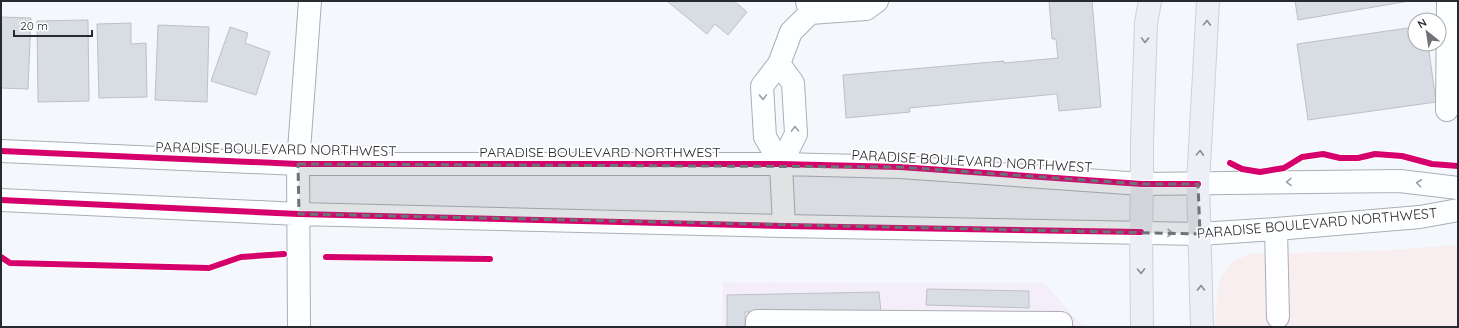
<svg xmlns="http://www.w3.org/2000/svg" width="1459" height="328" font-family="Quicksand,sans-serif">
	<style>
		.commercial { fill: #f8eeef }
		.industrial { fill: #f4eefb }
		.building { fill: #d8dde3; stroke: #bec0c4 }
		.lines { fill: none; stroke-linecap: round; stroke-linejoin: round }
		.minor-casing { stroke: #abaeb2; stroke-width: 24 }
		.major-casing { stroke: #d0d1d4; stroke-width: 24 }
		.minor { stroke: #fdfeff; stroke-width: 22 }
		.major { stroke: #eceff5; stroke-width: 22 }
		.cycleway-casing { stroke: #fff; stroke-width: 8 }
		.cycleway { stroke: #d6006c; stroke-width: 6 }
		.oneway { stroke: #8a8c92 }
		.oneway2 { stroke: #9d9fa1 }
		.marked { fill: #6f7276; fill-opacity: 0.2; stroke: #6f7276; stroke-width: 3; stroke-dasharray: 8 5; stroke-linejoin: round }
		.labels { text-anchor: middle; stroke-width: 3.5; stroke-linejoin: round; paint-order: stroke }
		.street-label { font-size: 14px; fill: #272a2e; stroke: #fff }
	</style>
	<rect width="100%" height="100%" fill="#f4f7fc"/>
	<path class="commercial" d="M1458,245V327H1214L1218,286L1221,276L1232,262L1249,254L1376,251Z"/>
	<path class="industrial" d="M723,282L1044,283L1084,327H722Z"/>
	<path class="building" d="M667,1H734L747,12L728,35L715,24L707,34Z
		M1049,1H1092L1101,107L1059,111L1057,94L909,108L910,112L846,118L843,75L1004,61V63L1058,58L1056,39H1052Z
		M1295,1H1409L1298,20Z
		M1,17L31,18L28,89L1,88Z
		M88,20L89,101L38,102L37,21Z
		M131,23V44L146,43L147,97L99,98L97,24Z
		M158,25L209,27L207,102L155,100Z
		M230,27L248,33L245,43L270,52L256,95L211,81Z
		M1415,27V44H1428L1436,102L1308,120L1297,44Z
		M927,289L1029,291V308L926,305Z
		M879,292L881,312H745V327H727V295Z"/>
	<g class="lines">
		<defs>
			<path id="minor" d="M810,13L866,9L877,1
				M779,64L793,83L796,134L781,164L784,226
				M1447,110L1448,1
				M1,151L298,164H781L900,167L1142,184L1400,181L1458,188
				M781,164L765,137L762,86L779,64L791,32L810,13L807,1
				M1,200L299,214L784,226L1200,234L1276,229L1420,217L1458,210
				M1276,229L1278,317
				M299,327L298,164L310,1
				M757,327V321L1061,323V327"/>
			<path id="major" d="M1142,327L1141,232L1142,184V141L1146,23L1150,1
				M1202,327L1198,184L1208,1"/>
		</defs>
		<use href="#minor" class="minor-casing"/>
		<use href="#major" class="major-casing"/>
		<use href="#minor" class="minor"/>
		<use href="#major" class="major"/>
		<defs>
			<path id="cycleway" d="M1,151L298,164H781L900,167L1142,184H1198
				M1230,163L1242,169L1260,172L1284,168L1302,157L1323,154L1340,158H1358L1375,154L1402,156L1432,164L1458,166
				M1,200L299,214L784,226L1141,232
				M1,257L10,263L209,268L241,257L284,254
				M326,257L490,259"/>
		</defs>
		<use href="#cycleway" class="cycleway-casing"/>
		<use href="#cycleway" class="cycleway"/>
	</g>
	<defs><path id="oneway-chevron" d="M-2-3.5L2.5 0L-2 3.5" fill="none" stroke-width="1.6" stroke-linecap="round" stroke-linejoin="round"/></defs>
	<g class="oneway">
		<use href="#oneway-chevron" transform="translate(1207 23) rotate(-87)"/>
		<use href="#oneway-chevron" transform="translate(1145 40) rotate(92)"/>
		<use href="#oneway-chevron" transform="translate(1200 153) rotate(-87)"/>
		<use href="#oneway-chevron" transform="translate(1141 271) rotate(89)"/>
		<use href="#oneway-chevron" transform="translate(1201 288) rotate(-91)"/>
	</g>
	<g class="oneway2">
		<use href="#oneway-chevron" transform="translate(763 97) rotate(88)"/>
		<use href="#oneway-chevron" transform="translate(795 129) rotate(-91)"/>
		<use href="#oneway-chevron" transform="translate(1289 182) rotate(179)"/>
		<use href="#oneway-chevron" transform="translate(1419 183) rotate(-173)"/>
		<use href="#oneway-chevron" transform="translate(1170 233) rotate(1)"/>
	</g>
	<path class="marked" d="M298,164L900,167L1142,184H1198L1200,234L299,214Z"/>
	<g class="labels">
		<g class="street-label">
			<text transform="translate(276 149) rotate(1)" y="5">PARADISE BOULEVARD NORTHWEST</text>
			<text x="600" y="157">PARADISE BOULEVARD NORTHWEST</text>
			<text transform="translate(972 161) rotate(3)" y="5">PARADISE BOULEVARD NORTHWEST</text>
			<text transform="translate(1317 223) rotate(-5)" y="5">PARADISE BOULEVARD NORTHWEST</text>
		</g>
	</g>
	<rect width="1459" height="328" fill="none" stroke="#272a2e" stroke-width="4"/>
	<g transform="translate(1427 32) rotate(330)"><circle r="19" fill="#ffffff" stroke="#a9aaab"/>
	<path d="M0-3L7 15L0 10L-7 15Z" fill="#6f7276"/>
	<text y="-6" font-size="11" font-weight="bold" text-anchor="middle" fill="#272a2e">N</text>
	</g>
	<path d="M14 30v6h78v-6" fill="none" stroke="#272a2e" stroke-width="2"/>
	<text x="20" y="30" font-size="12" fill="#272a2e" stroke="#ffffff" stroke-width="3" paint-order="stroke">20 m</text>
</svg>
